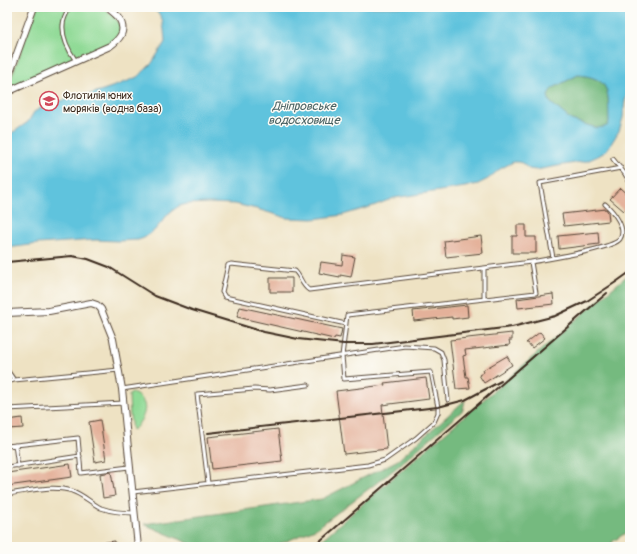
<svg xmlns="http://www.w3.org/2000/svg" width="637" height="554" font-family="Pangolin,sans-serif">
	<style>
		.green { fill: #90da96; stroke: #66825a }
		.forest { fill: #74ba7f; stroke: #58724e }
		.water { fill: #5fc3dd; stroke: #4d767e; fill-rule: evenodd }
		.building { fill: #e4b19a }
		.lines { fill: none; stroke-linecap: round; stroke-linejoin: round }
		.lane-casing { stroke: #564637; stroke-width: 5 }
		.street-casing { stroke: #564637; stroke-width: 8 }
		.lane { stroke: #fff; stroke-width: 3 }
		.street { stroke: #fff; stroke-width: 6 }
		.rail { stroke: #3b2a1e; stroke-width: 2 }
		.labels { text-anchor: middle; stroke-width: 3; stroke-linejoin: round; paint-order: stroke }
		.poi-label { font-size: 11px; fill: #3b2a1e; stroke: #fdfcf7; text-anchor: start }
		.water-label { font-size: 12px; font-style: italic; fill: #486061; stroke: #fdfcf7 }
	</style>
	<rect width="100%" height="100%" fill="#fdfcf7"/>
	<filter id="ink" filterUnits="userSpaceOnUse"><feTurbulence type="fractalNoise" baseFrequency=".025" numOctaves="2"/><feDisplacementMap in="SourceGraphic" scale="8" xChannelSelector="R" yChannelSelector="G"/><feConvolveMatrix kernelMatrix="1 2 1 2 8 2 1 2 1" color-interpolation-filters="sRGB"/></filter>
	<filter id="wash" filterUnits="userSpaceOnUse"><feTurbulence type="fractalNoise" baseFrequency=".012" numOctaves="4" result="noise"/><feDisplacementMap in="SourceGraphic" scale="16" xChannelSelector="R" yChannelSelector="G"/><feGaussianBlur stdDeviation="0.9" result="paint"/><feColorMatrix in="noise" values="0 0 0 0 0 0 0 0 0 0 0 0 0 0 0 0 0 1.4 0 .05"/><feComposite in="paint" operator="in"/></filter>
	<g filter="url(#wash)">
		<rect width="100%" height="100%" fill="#eee2c3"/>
		<path class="green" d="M37,7H103C118,20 131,29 109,44L7,90Z
			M132,393C145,398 148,408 141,420C138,424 137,428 132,430L130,415L129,395Z"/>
		<path class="forest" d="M578,75C612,78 608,93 609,122L607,126L603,127L597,128L571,120L550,102L548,96L550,91L553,88Z
			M630,273V530L612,542L614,547H313Z
			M465,400L463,410L395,469L317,528L285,542L268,547H201L193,545L144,524L322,499L398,460Z"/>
		<path class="water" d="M151,7H630V87L625,101L623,118L619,131L609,147L605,152L598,156L587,161L563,165L536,170L529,169L522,163L518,162H513L500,169L488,179L478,184L465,187L394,198L373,206L343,215L313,219L287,218L257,209L235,204L208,203L187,204L179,206L169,213L155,230L144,238L138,240L117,241L95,240L38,244L7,248V135L15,131L28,122L34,112L44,106L48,104L65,100L78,98L109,88L128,81L137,77L144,71L152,63L165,42L164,30L162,19L159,14ZM578,75C612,78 608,93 609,122L607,126L603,127L597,128L571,120L550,102L548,96L550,91L553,88Z"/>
		<g id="blocks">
			<path class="building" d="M620,188L630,197V204L624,211L610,199Z
				M606,209L608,212L609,221L564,226L562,214Z
				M517,225H526V237H536V253H512V236H517Z
				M598,232L599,244L559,249L558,236Z
				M481,236L483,253L446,257L444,241Z
				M343,255L355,257L351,277L340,275V277L319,273L321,262L342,265Z
				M270,278H292V292H270Z
				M553,294L554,304L518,308L517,299Z
				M467,305L468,317L452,319V317L414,321L413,311Z
				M240,307L342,329L340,338L335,337L334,339L237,317Z
				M540,332L545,338L532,348L528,343H526Z
				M512,333V340H509L510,345L465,350L466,355L463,356L466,377H468L470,388L456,389L450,340Z
				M507,356L512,365L484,383L479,375L484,372L483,370Z
				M426,378L429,399L382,405L387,449L344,454L336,391L385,385L384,383Z
				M22,418L23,428L7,429V420Z
				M100,420L106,460L95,462L89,422Z
				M278,429L282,461L212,469L208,437Z
				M70,464L72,477L7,486V473Z
				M111,472L115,496L103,498L100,474Z
				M115,541V547H92L91,544Z"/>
		</g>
	</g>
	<g filter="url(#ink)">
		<use href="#blocks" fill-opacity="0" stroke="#564637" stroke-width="1"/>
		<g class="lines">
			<defs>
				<path id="lane" d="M70,7C67,12 63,19 63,25C62,38 69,51 76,61
					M613,159L625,174L630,183
					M553,258L540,183L621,168
					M484,268V299
					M346,324L225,297L222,292L228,265L231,264L295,271C301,277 302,286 309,290L531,262
					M7,370L14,380
					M7,382L14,380L119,370
					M122,389L405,346L434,348L441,352L444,360L448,400
					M7,409L124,403
					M15,445L18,466
					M7,446L78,438L81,473L129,467
					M7,467L80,456
					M208,483L197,394L254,389L270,390L308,385
					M133,492L368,465L385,460L416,438L434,422L438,413V407L431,372L344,379L342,356L347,315L536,293L531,262C546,259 613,249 620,239C627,228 613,211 605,204
					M7,494C26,492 53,484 72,491C82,494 91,503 101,508C112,512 124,513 135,513"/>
				<path id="street" d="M7,81L34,7
					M7,92L110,46C120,39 127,31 119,18C116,14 110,10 107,7
					M7,313L49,311L91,303L97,305L101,309L113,339L122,389L138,547"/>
			</defs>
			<use href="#lane" class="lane-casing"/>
			<use href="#street" class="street-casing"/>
			<use href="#lane" class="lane"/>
			<use href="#street" class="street"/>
			<path class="rail" d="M7,262L72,256L88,259L109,267L155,296L192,310L264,332L298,339L344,344H373L512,327L555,316L587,301L616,282L630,272
				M208,433L438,407L465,400L501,381
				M313,547L607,293"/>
		</g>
	</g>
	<defs>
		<symbol id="school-ring" viewBox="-11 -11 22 22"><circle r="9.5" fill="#fdfcf7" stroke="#d1495b" stroke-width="1.5"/><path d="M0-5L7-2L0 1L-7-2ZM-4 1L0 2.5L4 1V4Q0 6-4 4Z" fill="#d1495b"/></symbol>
	</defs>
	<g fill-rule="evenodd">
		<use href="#school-ring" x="38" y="90" width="22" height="22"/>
	</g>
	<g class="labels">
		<g class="poi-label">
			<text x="63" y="99">Флотилія юних<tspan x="63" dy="13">моряків (водна база)</tspan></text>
		</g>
		<g class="water-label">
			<text x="304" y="110">Дніпровське<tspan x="304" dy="14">водосховище</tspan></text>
		</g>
	</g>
	<rect width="637" height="554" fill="none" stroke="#fdfcf7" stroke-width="24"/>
</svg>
